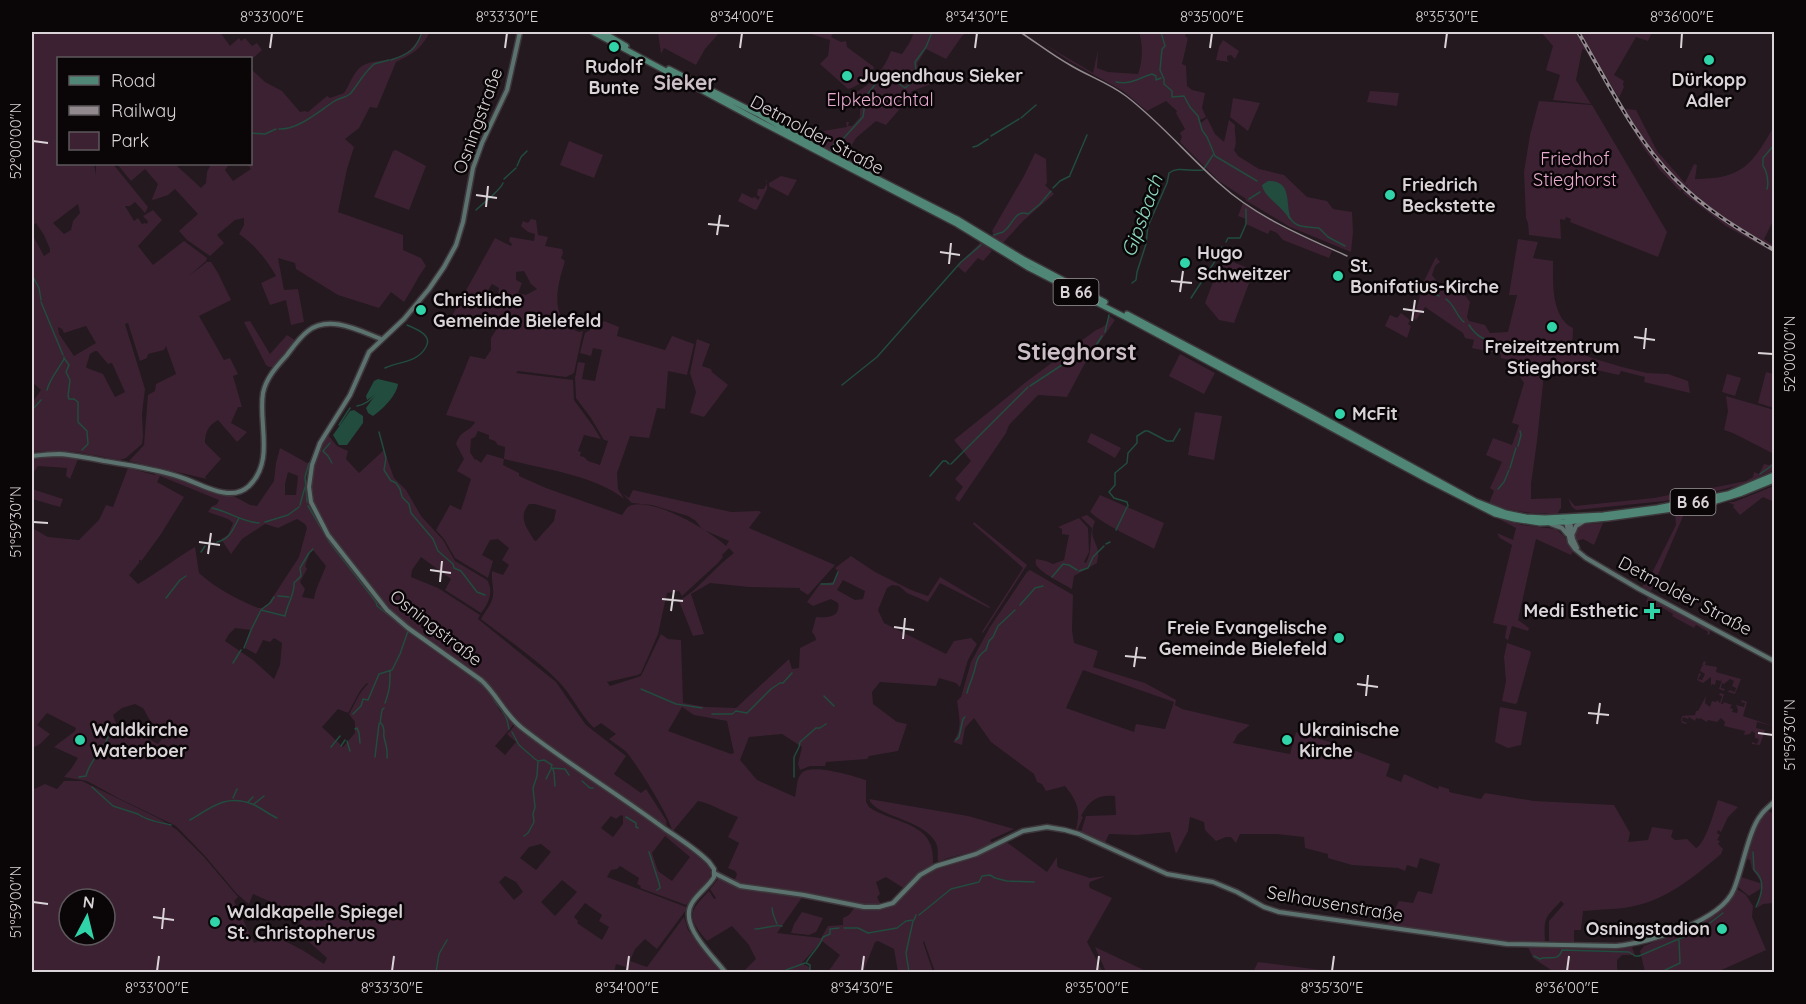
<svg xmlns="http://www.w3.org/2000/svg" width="1806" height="1004" font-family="Quicksand,sans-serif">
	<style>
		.green { fill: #3c2132; fill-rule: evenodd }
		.water { fill: #214c3e }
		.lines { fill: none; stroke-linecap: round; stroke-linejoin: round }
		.stream { stroke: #214c3e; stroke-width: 1.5 }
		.secondary-casing { stroke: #3d363a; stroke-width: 7 }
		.primary-casing { stroke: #3d363a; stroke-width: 8 }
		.secondary { stroke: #5c726e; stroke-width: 4 }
		.primary { stroke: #4f8676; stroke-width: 5 }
		.tram { stroke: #91898e; stroke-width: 1.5 }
		.rail-casing { stroke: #91898e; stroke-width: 4 }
		.rail { stroke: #0a0608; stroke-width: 1.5; stroke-dasharray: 4.5; stroke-linecap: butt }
		.ticks { fill: none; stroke: #dad3d7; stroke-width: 2 }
		.poi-dot { fill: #31d4a9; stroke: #0a0608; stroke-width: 2 }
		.labels { text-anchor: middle; stroke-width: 5; stroke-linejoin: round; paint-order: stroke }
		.shield { fill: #0a0608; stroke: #9c9699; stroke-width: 1.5 }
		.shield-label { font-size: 16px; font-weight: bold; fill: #dad3d7 }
		.poi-label { font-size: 18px; font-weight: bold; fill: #dad3d7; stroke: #0a0608; text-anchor: start }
		.park-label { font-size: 18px; fill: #e8abcf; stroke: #0a0608 }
		.street-label { font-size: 18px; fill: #dad3d7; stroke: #0a0608 }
		.water-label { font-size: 20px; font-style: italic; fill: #8dd9be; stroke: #0a0608 }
		.quarter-label { font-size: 21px; font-weight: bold; fill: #cdbfc7; stroke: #0a0608 }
		.district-label { font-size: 24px; font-weight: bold; fill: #cdbfc7; stroke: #0a0608 }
		.neatline { fill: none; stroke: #dad3d7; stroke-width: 2 }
		.ticks-label { font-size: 15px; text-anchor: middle; fill: #dad3d7 }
	</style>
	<rect width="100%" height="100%" fill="#23191f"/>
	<path class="green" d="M32,32H220L230,46L239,38L241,41L245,38L252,46L257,43L262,50L251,60L99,57L58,58V164H94L96,175V165L113,164L148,207L145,213L135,202L130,206H125L134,221L138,218L142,224L145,223L147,224L148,221L143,216L153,210L162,220L138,246L153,265L184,241L207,258L206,261L189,276L207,262H211L218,273L231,300L199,316L224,360L230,358L238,374L233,376L242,407H238L231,423L247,432L237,442L218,420C208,426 205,432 205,443L221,459L205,477L207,479L129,461L144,445L148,395L155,391L156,384L176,374L166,346L164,350L148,354L147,358L140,361L128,323L125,324L145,389L142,414L143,436L142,444L126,458L120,460L77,452L55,451L32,452V403L41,390L32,382V234L44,256L50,252V249L44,235L36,223L32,226ZM78,204L80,213L73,221L71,230L64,234L53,223ZM86,326L96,343L74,356L59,334L58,327L62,329L64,333ZM95,351H97L108,364L112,363L125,392L115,397L103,374L87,368L86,367L90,354Z
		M423,32H430C420,50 414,53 396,62L377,108L370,107L359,128L345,139L354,147L347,169L338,212L403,235V250L421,258L426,266C417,278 412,290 404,302L391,292L379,308L338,295L296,269L295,263L278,258L284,290L298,289L304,322L291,325L286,300L270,305L261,283L276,276C267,260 254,244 239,234L244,225V218L235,220L217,235L224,243L210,256L187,240L179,231L198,214L175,189L168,195L153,200L152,199L158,184L145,169L131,181L117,164H175C184,173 192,179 201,188L206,183L207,172L211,164H229L225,170L233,181L251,169L247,164H250L251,69L265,82L282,91L300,112L305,111L308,112L327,96L330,98L344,93C348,87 352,77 356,72C365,60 378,62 391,59C407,56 416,45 423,32Z
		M658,32H720L705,49L696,65L664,48L661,54Z
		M805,32H834L831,37L841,42L846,41L847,47L874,67C871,78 859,86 848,89L820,64L828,56L830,40Z
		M914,32H967L962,36L946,59L926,49L917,64C920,72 929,75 934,83L912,91L904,104L886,125L876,121L856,138L844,158L822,146L828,135L823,131L847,127L846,122H849L848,126H852L860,117V101L852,94C871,86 884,70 891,51L902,54L910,42Z
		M1139,32H1187L1185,36L1188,38L1182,64L1186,66L1187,86L1192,90L1205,93L1202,108L1206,117L1200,120L1201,123L1207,118L1215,134L1224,142L1229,120L1235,125C1234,134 1238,142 1234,150L1238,156L1259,169L1284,175L1307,197L1327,201L1333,209L1352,212L1353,232L1351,252L1290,227L1245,200L1246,199L1219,181L1180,142L1182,137L1180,133L1185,129L1176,113L1177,111L1166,101L1147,111L1123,91L1069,61L1044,44L1093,73L1098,50L1097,68L1108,72L1138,74C1143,61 1143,44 1139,32Z
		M1541,32H1576C1608,86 1637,144 1683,189L1680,191L1659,169L1643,147L1586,51L1583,49L1582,50L1576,80L1591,104L1553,100L1560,75L1546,70L1553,46Z
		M1579,32H1652L1648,41L1636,37L1614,75L1624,81L1623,84L1624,87L1619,98Z
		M1223,40L1239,51L1235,59L1231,55L1227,56V60L1229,62L1216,60L1219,47Z
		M1370,91L1399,93L1397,106L1367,102Z
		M1233,98L1260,103L1248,131L1230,117Z
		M1539,101L1592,105L1667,232L1658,257L1570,222L1571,219L1566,217L1565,220L1560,219L1561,239L1529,235L1528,223L1526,218L1524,172L1530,135Z
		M1625,109L1636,110L1657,151L1685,183L1694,164L1697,165L1695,179C1742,179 1752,165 1774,126V219L1764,239L1774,246V248L1729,222L1686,188L1688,184L1685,187C1661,163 1641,138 1625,109Z
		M569,141L603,155L594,178L560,165Z
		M396,150L426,166L409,210L374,197L393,151Z
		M1035,153L1046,159L1047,183L1045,185L1054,194L1023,221L1003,243L992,236L993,233L992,231L1024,176Z
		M781,176L797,180L788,196L769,186V183Z
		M765,180L767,181V189L757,209L755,210L738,201L742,193L752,198L755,197L758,200L760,197L757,195L758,189H764L767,183Z
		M1684,190L1719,218L1774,253L1726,226L1683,193Z
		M1243,203L1280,226L1347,258L1332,251L1329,258L1283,240L1277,233L1270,230L1268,234L1246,224V219L1238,216Z
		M531,219L536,220L538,235L548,237L545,246L562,249L563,253L561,258L565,261C560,278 551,304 564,321L563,325L579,332L583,331L574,373L566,377L518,371L516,373L573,380L574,400L593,426L601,439L584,435L578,451L581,452L580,456L584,457L588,461L600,465L608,441L604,440L591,418L576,398L575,378L578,362L585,363L582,379L595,381L602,350L593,348L591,356L580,353L585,333L604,321L619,327L617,336L665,350L672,336L694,344L687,375L668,371L665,409L657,408L649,438L630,436L617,473L618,489L624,499C599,477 541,468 508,460L504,459L503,465L519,473V476L546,488L622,515C625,511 627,506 632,505C656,499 709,530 726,546L729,541L702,529L696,521L688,516L652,505L632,503L622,493L629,498L633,490L731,512L759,511L761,512L749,528L835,565L808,595L800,590V588L749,587L710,583L691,594L704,634L693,636L679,601C700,588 714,568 734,553L729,548L722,555L723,557L718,563L682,596L679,591L667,593L658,634L641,673L638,675L607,682L610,686L641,676L661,634L668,639L681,640L683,703L706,707L736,708L789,659L792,669L799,668L800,648L816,640L815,636L812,632L816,617C828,618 841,617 838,603L831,599L813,606L807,602L820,584L833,582L838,571L835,568L851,556L875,572L911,590L928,596L940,577L990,607L989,608L940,583L928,602L907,593L899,586L892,585L887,588L878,610L884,623L946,654L954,641L971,638L977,644L968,660L960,687L956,683L939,678L936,686L880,682L872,692L873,704L897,722L907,724L898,751L869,756L867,759L826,762L825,766H810L800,770L798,764L802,747L782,734L749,737L740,760L757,780L795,797C797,789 796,780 801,774C809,762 853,776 866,780V802L869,807C886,820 924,822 931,846C933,852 933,859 933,865L923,871L905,889L886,877L876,882L880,894L877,897L881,905L857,904L807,893L734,882L737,874L735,871L728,868L739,843L728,837L738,817C724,812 712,804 698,801L673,831L672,830C668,814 639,768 628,754C623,748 615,744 609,739L616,734L601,723L594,728C579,714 572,694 557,680C535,658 506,639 481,619C485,611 491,606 493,596C494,587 491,580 492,571L503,575L509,565L502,560L509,548L498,539L490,540L482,555L493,561L488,578L455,558L444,539L436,530L450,505L461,510L471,479L457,471L464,459L456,444C461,429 469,433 475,422L446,415L448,410L470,356L485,359L491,350V338L496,330L490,326L485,328L469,325L467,327L448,323L495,238L511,246L512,244L509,241L510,237L534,241L535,234L528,232L521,226L523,221L528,223ZM524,271L531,284L537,289L526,295L518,293L522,283L516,280V272ZM492,284L499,288L496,308L482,300ZM478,431L489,435V439L495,441L498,445L505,447L504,459L487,454L481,463L476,459L475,460L470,452L471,439L475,437ZM529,504H535L556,510L554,521L536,541L534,540C526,527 518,517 529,504ZM843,580L865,591L863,599L855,600L837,590ZM682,707L694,715L727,721L734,753L731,754L668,731Z
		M1518,239L1538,242L1533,258L1553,261C1553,283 1551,317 1573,328L1572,350L1592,358L1622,367L1647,373L1668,374L1688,381L1690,393L1644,382L1645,377L1621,371L1619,375L1583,367V370L1544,374L1537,441L1531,484V499L1561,498V508L1557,514C1533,514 1511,512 1489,503L1494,491L1490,488L1502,462L1486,455L1493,438L1512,445L1519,425L1512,423L1524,383L1515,369L1508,368L1510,360L1501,358V354L1472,348L1474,340L1465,338L1463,333L1425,307L1416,320L1414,318L1424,281L1436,257L1440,262L1435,266L1432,275L1446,293L1454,295L1461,290L1470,302L1467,317L1469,321L1485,325L1490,333L1508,332L1517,295H1509Z
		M981,242L992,251L983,261L978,258L965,273L957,266Z
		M1222,258L1254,270L1234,323L1219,320L1205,303Z
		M1401,313L1410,320L1408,324L1411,326L1407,338L1385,326L1390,315L1397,318Z
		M1108,315L1115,320L1084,365L1067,397L1038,395L1009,425L1006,433L959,502L955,498L963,487L955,479L971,461L954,440L1026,382L1096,330C1104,327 1109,324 1108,315Z
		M250,321L270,354L287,335L295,340L273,367H269L266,365L246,326L244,322Z
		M697,339L710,344L702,366L711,369L712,372L728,385L704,417L690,413L696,392L690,373Z
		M1180,354L1215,373L1204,394L1169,376Z
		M1766,372L1774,374V408L1758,403Z
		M1727,374L1741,378L1735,396L1722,392Z
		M1726,396L1774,410V449L1772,453L1733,433L1724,430L1728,411Z
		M1195,412L1222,416L1214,460L1188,455Z
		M1091,433L1121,448L1115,458L1087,442Z
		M328,435L337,446L348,451L346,459L359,473L384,450L394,478L406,490L421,516L443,540L455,561L487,580C494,591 489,603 481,613L445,590L451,579L421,557L412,570L411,577L438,588L480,615L478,619L556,682L586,725L626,756L614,774L641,793L646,789L666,820L667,827C618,793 564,761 519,723C504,710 498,690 485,680C460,659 430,642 404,622C373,596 342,554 322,519C319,513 314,506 312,499C309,477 316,453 328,435Z
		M280,448L309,464L306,479L309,503L329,539L349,567L386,612L481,682L488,689L500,711L514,724L495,746L505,755L516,742L507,734L515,725L576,770L612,793L679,841L708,864L711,872L709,879L686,905L640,888L641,886L637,884L639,878L620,866L617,869L611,870L607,877L686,907V910L657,949L645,939L635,949L630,961L647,967L684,917L688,930L722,972H625L626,967L616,964L614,972H615H32V790L45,784L57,789L64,781H82L162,820L177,830L204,857L238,897L234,901L254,943L271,936L285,937V941L304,951L324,964L327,958L299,933L301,915L253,894L249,904L237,894L205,856L176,826L118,798L87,781L64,777L71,769L78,758L54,747L75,731L76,728L47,713L37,725L50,734L40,744L35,747L32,744V528L48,537L79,540L99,520L106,505L113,507L128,468L155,475L156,473L184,480L211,491L232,495L250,505L257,506L274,481L276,463ZM288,472L298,476L296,495H285V484ZM160,476L219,500L217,504L211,507L208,512L228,519L233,523L228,535L221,539L231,554L242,539L265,524L278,528L297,519L305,524L307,528L299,557L269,603L262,608H258C236,599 217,589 199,573L195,547C175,559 157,573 138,584L129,575L139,563V560H141L140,563L161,534L184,497L157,482ZM313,550L326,566L316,590L314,599L302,597L305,589L300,582L307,569L305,566L310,553ZM235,628L251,630L245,648L256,654L263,640L270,642L274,638L282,643L280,665L274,679L253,660L225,641L229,634ZM367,683L368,684C359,692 355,704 349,714L355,722V733L343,747L322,727L338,709L348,713C355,702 358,691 367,683ZM135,704L143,708L153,726L165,735L158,744L134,731L125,737L120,735L113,715L122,708ZM621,815L623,816V824L613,837L601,828L611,816L616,819ZM665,836L690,857L672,881L658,871L652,853ZM541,844L551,852L536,870L520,858L529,847ZM505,876L516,882L523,892L514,900L499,882ZM562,880L577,892L555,916L541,902ZM69,899H105V935H69ZM585,903L602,915L599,921L609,927L602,940L577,923L578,921L574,917Z
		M63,456L78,459L70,479L66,476L67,468L38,466L32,475V458Z
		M1774,463V470L1740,485L1694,497L1689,498L1682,493L1679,496V498L1665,501L1576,510L1572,507L1568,498L1575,506L1654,498L1684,492L1687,493L1746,481L1753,477L1754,472L1759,474L1764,464L1769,465Z
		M1774,486V502L1763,497L1740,515L1733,507L1734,505L1728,502H1734Z
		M32,489L63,499L60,507L32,499Z
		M1100,495L1164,523L1154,549C1133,537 1108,528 1090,512Z
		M1705,507V509L1690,512L1689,515L1684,514L1651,591L1642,587L1643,585H1646L1676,525L1675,514Z
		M1087,515L1095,521C1088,538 1097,541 1098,552C1099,556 1097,560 1097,563L1074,576L1072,589C1065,585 1037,571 1036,564C1035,562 1036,561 1036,559L1046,561L1053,564L1064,560L1069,535L1062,534V529L1058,527L1079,518L1088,528L1089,552L1084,562L1086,563C1092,553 1090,539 1092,528L1081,517Z
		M1497,518L1522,525L1556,529L1564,536L1573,551L1571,555L1536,539L1518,620L1529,628L1528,631L1512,626L1508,640L1505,638L1507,626L1493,623L1512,545L1500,538L1497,533L1513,540L1516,528Z
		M974,522L1027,565L983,633L982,632L987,624L1023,568L973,524Z
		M1603,523L1594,545L1583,539L1577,541L1575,535L1577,529L1586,524Z
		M1030,570L1073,595L1072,630L1074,643L1098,651L1093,667L1145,683L1176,700L1175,705L1182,709L1250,725L1238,734L1233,743L1290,754L1296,732L1340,745L1390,764L1386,776L1401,782L1404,774L1438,789L1439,786L1449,789V792L1481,799L1485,793L1534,801L1614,805L1630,833L1628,842L1648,840L1652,827L1673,830L1671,837L1675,840L1687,839L1696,848C1706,843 1714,811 1718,800L1738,807L1728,817L1721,832L1718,830L1717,833L1720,835L1717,840L1720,841L1718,844L1723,849L1721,854C1695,876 1668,899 1634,906C1618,910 1600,909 1583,911L1581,930H1574V942L1549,941V921L1564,904L1561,901C1544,919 1544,918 1545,942H1504L1387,925L1399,901L1413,903L1418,891L1432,894L1440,864L1420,858L1417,868L1407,865L1405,871L1398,868L1352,865L1328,858V854L1305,848L1304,837L1276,834H1240L1236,843L1231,837H1226L1216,841L1205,830L1204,822L1190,817L1188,831L1176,854L1170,832L1137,835L1109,834L1105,843L1081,832L1086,816L1116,815L1115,796C1097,794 1089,801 1081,816L1083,817L1077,831L1076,829C1081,810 1077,801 1065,786L1046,791L1042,784L1037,782L1034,774L991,742L974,718L965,728L962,745L953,742C963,729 959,716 957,701L961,697L971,662L990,627L1027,572ZM1083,670L1174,702L1165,729L1136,724L1134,732L1066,708Z
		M1648,597L1710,630V634L1707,635L1708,632L1696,625L1694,628L1672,616L1673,614L1661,607L1660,609L1646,602Z
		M1507,643L1530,651L1531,653L1517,703L1515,704L1502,701L1506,681L1504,657Z
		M1704,661L1706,662L1705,665L1717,667L1716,672L1741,679L1735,694L1728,692L1729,690L1735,692L1736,688L1732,686L1734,681L1730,679L1724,684L1722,683L1721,688L1725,689L1724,691L1719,689L1722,679L1721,681L1716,680L1715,685L1712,684L1711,686V677L1703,683L1697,680L1699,673L1701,674L1698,679L1702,680L1705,674L1700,671L1702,666H1704L1702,665Z
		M1720,693L1724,694L1721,704H1723L1724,702L1732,705L1730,708L1733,709L1732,712L1737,713L1738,710L1736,705L1744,707L1745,703L1741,702L1742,700L1747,702L1743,716L1773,726L1757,722L1756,728L1765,730L1760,745L1752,744V742L1757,744L1759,739L1755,738V733L1752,731L1750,734L1744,735L1745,731L1724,726L1725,722L1721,718L1717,722L1708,720L1707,722L1700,718L1699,719L1696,718L1695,721L1689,717L1688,719L1683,717L1682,721L1687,723L1686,724L1682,723L1681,720L1682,716L1695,715L1696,711H1698L1706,696L1705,703L1710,707L1712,701L1716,702L1717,700L1720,703L1722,696L1719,695Z
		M1500,707L1527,712L1521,745L1508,748L1495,742Z
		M869,799L968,816L1014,829L990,840L992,843L972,852L948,858L938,862C937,855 939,850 936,843C924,819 875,817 869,799Z
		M1766,811L1774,813V903L1763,904L1757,908L1762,888L1749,896L1738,887L1741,877L1760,883L1761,882L1752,869L1750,860L1747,859L1757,825Z
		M1005,841L1047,872L1057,857V866L1059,868L1090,878L1106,876L1090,882L1089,885L1090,888L1112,898L1087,942L1103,972H935L924,941L923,942L933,972H898L894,949L878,941L875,942L863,972H828L840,955L822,941L802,963L809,967L811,972H743L756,959L749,945L732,926L707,941C687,917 688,912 709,891L714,899L716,898L710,889L719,878L740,887L803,896L777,933L821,938L828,926L843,925V918L849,915L855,907C869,910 882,911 894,904L926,873L939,867L973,858Z
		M1737,889L1746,895L1753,906L1752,917L1766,950L1717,972H1645L1640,951L1644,946L1704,921L1730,901Z
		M802,912L823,918L816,932L809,935L791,933L794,924Z
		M1095,947L1148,972H1106Z
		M1528,947L1604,949L1632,947L1635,955H1622L1617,960V969L1620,972H1554L1533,958Z
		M1258,962L1337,972H1253Z"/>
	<path class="water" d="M1268,181C1293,180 1285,204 1291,219H1289C1284,208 1263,196 1262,185Z
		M378,379L395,383L398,384C397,395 382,410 373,416L368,413L366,408L376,394L367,400L366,396L374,381Z
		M354,410L363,416V423L347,445H339L333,435L350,411Z"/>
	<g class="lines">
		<path class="stream" d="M1161,32L1165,46L1162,49L1160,70L1164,79V84L1172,91V97L1184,96L1190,107L1198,116L1202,130L1207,137L1215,156L1257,181
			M391,60C409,54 416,50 422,32
			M1116,82C1131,85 1139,78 1152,74L1156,76V80L1161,78
			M1021,118L1036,105
			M279,129C297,130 317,113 333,102C338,98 345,98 350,94C357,86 362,76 370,68L374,64L389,60
			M250,133L265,134L276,129
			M991,136L1019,119
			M973,147L977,146L988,139
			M830,151L834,144L842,140L863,117L866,96L881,77L892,79L905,88L914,81V79L910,78L916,71L915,62L926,47L932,32
			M517,166L521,157L527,151
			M1070,175L1087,135
			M504,179L516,168
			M1053,188L1060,181L1070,176
			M1767,189C1769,183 1767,171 1763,166V158L1774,145
			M1249,199L1260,192
			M476,210C483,203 499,192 503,183
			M1290,218C1297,229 1307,226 1319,228L1328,237L1345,246
			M994,235C996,234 1000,233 1003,232C1013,226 1014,209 1028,214L1040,204L1051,191
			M1226,242L1228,238H1240L1246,224V209
			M32,275L39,288L41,300
			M1132,283L1136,280L1137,272L1146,244L1148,226L1167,183L1169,173C1178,166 1191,172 1203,170L1213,155
			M1430,285L1432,292L1439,296
			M1191,298L1221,252L1222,247
			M1446,299C1455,305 1456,316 1464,322
			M41,302L63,355
			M1469,325C1477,337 1483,339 1496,343
			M1105,332L1109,315
			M64,358L69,365L66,372L70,380L68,396L69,399H74L78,402V422L87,431L88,444L82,450
			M385,368C400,361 417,363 426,347C433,335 416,329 407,325
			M842,385L877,357L961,262L981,245
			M1030,386L1074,357L1087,359L1102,336
			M47,390C50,378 58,370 64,359V357
			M357,406C367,404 371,399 378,392
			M32,415V410L41,400
			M339,425L350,408
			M379,432L386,458L384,470L391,481
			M32,433V439
			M976,439L1028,387
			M330,443L323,451L328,456L332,463
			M1518,446L1521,435L1520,431
			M951,464L975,440
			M1510,468L1516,448
			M1760,474L1774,464
			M930,476L943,461H946L949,464
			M392,481L396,483L400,489L402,497L409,504L411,513L433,539L438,551L453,564L454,568L461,571L477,592L485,595
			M1498,489L1504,482L1509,470
			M307,502L305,477L309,463
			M300,505L305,487
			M308,506L330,543L376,602L377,606L406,629
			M1128,506L1127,502L1114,498L1109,492L1115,485V473L1127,463L1128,453L1137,443V436L1145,431H1148L1167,441H1173L1180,429
			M212,508C228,511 242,522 259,523
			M265,522L288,515L299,507
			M1116,530L1127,507
			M217,542C230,539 233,529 239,518
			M212,544L214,543
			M1106,544L1110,542
			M201,552L205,546
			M310,552L313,549
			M1079,571L1088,568L1093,557L1104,546
			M1052,577L1063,564L1069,565L1077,570
			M821,584H833L838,572
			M278,596L289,597
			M166,598L180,580L186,576
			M1020,605L1035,588L1043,586
			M262,609L270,603L274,597
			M409,632L425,642
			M244,648L251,630L261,610L285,616C287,604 295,594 294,583L301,576L300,568L309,553
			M233,663L241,650
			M454,663L486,688
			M641,689L676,704L702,708
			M967,693C969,684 971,683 973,675C978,662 974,659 986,650L989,641L993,637L998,626L1015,610
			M824,696L834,706
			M493,698C496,705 505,712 507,720C508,723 508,726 509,729
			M385,703C390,689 390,685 390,671
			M353,714L361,706L363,699L368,700L379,674L392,670L400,654L408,631
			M712,714H732L736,711L747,713L771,689L780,683H783L792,673
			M381,723C386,729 383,730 384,737C386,747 388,747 387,758
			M355,729L357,728L359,733L360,743
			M512,732L519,745L535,759L538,761L544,760L552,765L551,768L565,769L569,775
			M956,740L959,737L963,719L965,717
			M347,741L350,751
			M341,746L345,740
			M331,747L340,736
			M375,757L379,724L380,723L382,710L384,708
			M553,769L554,773L555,786
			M79,777L86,776C90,759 102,753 108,737
			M794,777V757L799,747L800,742L816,728H820L826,724
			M546,779L551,769
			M582,781L590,788H593
			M92,787L113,806L138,814C147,821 159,822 171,825
			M233,798L237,789
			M248,802L253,797
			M254,804L264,796
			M626,817L636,823V827L638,828
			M190,820C212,807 226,794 252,804C260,807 268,814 277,818
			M524,836L528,833L534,822L533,814L535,807L533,788L537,776L538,761
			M649,852L659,883L660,888L657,890
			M1753,852L1754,870C1766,880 1762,894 1756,907
			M772,908L773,914L777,924
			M919,915L951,889L979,882L982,876L990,875L995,878L1007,881L1034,882
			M844,928H858L868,933L897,928L906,921L914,920L916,915
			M755,929C764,929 774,924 782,926
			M1534,956L1540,959C1547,955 1558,963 1562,950L1629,952L1635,956H1639L1702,929L1723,913
			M786,970L805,963
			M436,972L439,954L447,940
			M810,972V965L806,963C811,953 820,947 823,937L830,934V929L839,928
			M909,972L906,953L913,921
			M1661,972L1680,963L1679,940"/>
		<defs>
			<path id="secondary" d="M520,32L507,90L482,143L473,168L463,222L456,245L444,267L429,289L404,319L369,352L350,395L320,443L312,465L309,487L311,502L328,535L387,610L408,628L481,680C497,694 504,714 522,728C568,764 618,794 665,829C680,839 696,849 709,862L714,869V877C708,887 698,893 692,903C678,925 713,956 725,972
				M32,456C41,455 50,454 59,454C74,455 89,458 104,461C129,465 156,469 180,477C200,483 230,504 249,486C275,461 258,423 263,393C266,378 277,366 287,355C293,347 300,337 308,331C329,314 360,331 381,339
				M1566,521L1570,542L1575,549L1586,558L1639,589L1774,661
				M1570,521L1573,539L1577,548
				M1551,524L1562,528L1567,534
				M1573,533L1576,526L1584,521
				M714,873L740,886L804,895L864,907H879L893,903L920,875L936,866L976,854L1023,831L1047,827L1065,830L1079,834L1167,874L1213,882L1237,892L1264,907L1279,912L1507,944L1616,946C1648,943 1721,922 1734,889C1742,870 1749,829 1761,815C1764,810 1770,806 1774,802"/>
			<path id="primary" d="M593,32L757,120L957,224L1029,268L1127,318L1428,480L1495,514L1514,519L1540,523L1566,522L1608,518L1680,508L1716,501L1742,493L1774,480
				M602,32L626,46
				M669,69L760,115L827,153L957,219L1023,259L1105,302
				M1127,314L1305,408L1475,501L1506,513L1526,517L1545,518L1603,515L1657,508L1728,494L1774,475"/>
		</defs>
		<use href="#secondary" class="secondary-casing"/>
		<use href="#primary" class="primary-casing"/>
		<use href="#secondary" class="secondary"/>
		<use href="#primary" class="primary"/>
		<path class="tram" d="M1020,32C1037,43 1052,55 1070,65C1088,76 1109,83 1126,96C1160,122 1188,156 1220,184C1256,217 1303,236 1347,256"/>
		<defs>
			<path id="rail" d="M1578,32C1607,81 1633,136 1674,178C1703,208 1738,229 1774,250"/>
		</defs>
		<use href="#rail" class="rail-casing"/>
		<use href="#rail" class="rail"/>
	</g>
	<path class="ticks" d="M270,48L272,33M505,48L507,33M740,48L742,33M975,48L977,33M1210,48L1212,33M1445,48L1447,33M1681,48L1682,33M33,141L48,143M476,195L497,198M486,207L488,186M708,224L729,226M717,235L720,215M940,252L960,255M949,264L951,243M1171,281L1192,283M1180,292L1183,271M1403,309L1424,312M1412,321L1415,300M1634,337L1655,340M1644,349L1646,328M1758,353L1773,354M33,522L48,523M199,542L220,545M208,554L211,533M430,570L451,573M440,582L442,561M662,599L683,601M671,611L674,590M894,627L914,630M903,639L905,618M1125,656L1146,658M1134,667L1137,647M1357,684L1378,687M1366,696L1368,675M1588,713L1609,715M1597,724L1600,703M1758,733L1773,735M33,902L48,904M153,917L174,920M162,929L164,908M157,971L159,956M392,971L394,956M627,971L629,956M862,971L864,956M1097,971L1099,956M1332,971L1334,956M1567,971L1569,956"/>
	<g class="poi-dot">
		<circle cx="614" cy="47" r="6"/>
		<circle cx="1709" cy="60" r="6"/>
		<circle cx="847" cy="76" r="6"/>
		<circle cx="1390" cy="195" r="6"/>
		<circle cx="1185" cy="263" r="6"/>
		<circle cx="1338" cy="276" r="6"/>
		<circle cx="421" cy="310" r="6"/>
		<circle cx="1552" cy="327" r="6"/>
		<circle cx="1340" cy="414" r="6"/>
		<path d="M1649 602h6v6h6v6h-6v6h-6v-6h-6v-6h6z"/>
		<circle cx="1339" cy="638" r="6"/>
		<circle cx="80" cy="740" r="6"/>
		<circle cx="1287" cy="740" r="6"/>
		<circle cx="215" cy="922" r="6"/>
		<circle cx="1722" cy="929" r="6"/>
	</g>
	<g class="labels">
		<g class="shield">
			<rect x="1053.5" y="279" width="45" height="26" rx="4.5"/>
			<rect x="1670.5" y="489" width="45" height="26" rx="4.5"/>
		</g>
		<g class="shield-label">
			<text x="1076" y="298">B 66</text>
			<text x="1693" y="508">B 66</text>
		</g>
		<g class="poi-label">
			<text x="614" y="73" text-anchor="middle">Rudolf<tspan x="614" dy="21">Bunte</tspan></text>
			<text x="859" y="82">Jugendhaus Sieker</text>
			<text x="1709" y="86" text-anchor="middle">Dürkopp<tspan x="1709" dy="21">Adler</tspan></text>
			<text x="1402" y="191">Friedrich<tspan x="1402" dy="21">Beckstette</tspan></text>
			<text x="1197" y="259">Hugo<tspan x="1197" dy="21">Schweitzer</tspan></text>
			<text x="1350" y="272">St.<tspan x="1350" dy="21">Bonifatius-Kirche</tspan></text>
			<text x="433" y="306">Christliche<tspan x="433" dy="21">Gemeinde Bielefeld</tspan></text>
			<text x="1552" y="353" text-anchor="middle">Freizeitzentrum<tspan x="1552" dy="21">Stieghorst</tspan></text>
			<text x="1352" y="420">McFit</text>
			<text x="1638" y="617" text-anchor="end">Medi Esthetic</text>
			<text x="1327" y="634" text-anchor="end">Freie Evangelische<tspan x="1327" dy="21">Gemeinde Bielefeld</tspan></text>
			<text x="92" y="736">Waldkirche<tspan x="92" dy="21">Waterboer</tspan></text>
			<text x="1299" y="736">Ukrainische<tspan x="1299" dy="21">Kirche</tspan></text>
			<text x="227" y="918">Waldkapelle Spiegel<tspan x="227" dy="21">St. Christopherus</tspan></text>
			<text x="1710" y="935" text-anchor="end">Osningstadion</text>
		</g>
		<g class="park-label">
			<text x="880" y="106">Elpkebachtal</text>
			<text x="1575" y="165">Friedhof<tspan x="1575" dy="21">Stieghorst</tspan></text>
		</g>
		<g class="street-label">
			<text transform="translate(478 121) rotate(-70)" y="6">Osningstraße</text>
			<text transform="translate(817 135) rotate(28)" y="6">Detmolder Straße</text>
			<text transform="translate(1685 596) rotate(28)" y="6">Detmolder Straße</text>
			<text transform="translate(436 628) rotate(38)" y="6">Osningstraße</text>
			<text transform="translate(1335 904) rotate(10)" y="6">Selhausenstraße</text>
		</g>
		<g class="water-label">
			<text transform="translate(1142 216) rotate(-70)" y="7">Gipsbach</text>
		</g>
		<g class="quarter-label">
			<text x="685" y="90">Sieker</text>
		</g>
		<g class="district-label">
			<text x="1077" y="360">Stieghorst</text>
		</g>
	</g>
	<rect width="1806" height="1004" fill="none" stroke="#0a0608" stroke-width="66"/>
	<rect x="57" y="57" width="195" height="108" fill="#0a0608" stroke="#5d585b" stroke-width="1.5"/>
	<rect x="69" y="76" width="30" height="9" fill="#4f8676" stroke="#5d585b" stroke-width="1.5"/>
	<text x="111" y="87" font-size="18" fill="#dad3d7">Road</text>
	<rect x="69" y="106" width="30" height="9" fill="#91898e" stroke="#5d585b" stroke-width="1.5"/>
	<text x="111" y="117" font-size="18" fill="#dad3d7">Railway</text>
	<rect x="69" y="132" width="30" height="18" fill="#3c2132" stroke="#5d585b" stroke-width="1.5"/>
	<text x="111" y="147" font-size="18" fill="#dad3d7">Park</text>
	<g transform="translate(87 917) rotate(7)"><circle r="28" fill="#0a0608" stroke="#5d585b" stroke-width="1.5"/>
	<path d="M0-4.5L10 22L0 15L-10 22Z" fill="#31d4a9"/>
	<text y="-9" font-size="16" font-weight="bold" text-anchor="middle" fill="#dad3d7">N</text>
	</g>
	<rect x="33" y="33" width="1740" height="938" class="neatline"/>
	<g class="ticks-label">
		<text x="272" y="22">8°33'00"E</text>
		<text x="507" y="22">8°33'30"E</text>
		<text x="742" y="22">8°34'00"E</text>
		<text x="977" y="22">8°34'30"E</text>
		<text x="1212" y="22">8°35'00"E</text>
		<text x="1447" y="22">8°35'30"E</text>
		<text x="1682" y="22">8°36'00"E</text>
		<text transform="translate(16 141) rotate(-90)" y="5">52°00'00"N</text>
		<text transform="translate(1790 354) rotate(-90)" y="5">52°00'00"N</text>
		<text transform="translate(16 522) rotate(-90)" y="5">51°59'30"N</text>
		<text transform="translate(1790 735) rotate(-90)" y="5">51°59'30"N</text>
		<text transform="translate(16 902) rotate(-90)" y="5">51°59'00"N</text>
		<text x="157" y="993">8°33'00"E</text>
		<text x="392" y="993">8°33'30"E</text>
		<text x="627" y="993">8°34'00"E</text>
		<text x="862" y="993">8°34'30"E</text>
		<text x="1097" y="993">8°35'00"E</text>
		<text x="1332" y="993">8°35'30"E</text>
		<text x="1567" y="993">8°36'00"E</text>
	</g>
</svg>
